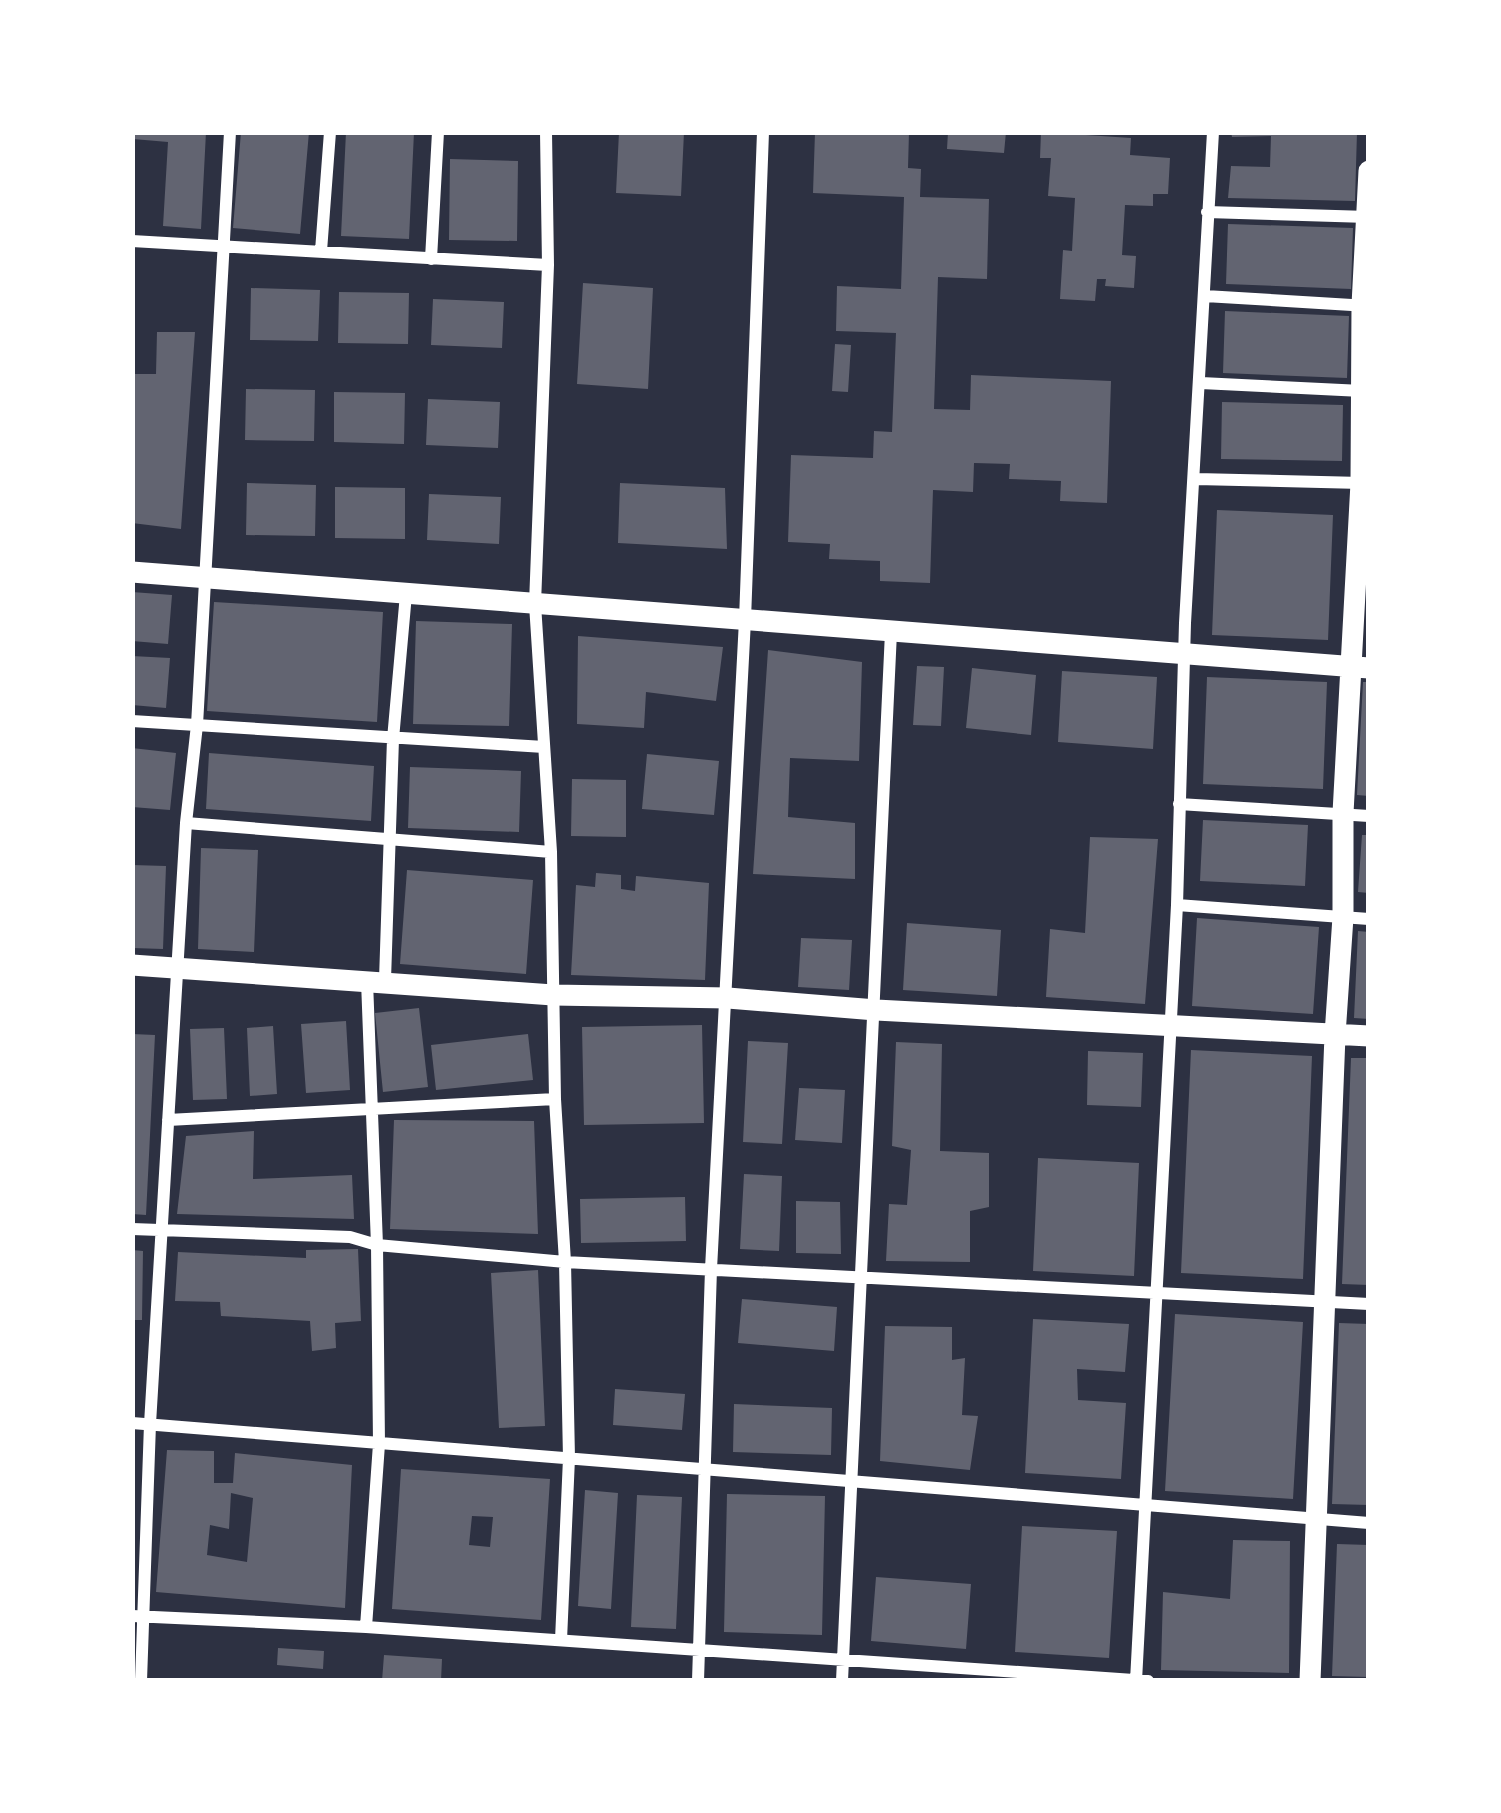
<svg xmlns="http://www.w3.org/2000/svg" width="1501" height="1813" font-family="'Work Sans',sans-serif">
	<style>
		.building { fill: #626471; fill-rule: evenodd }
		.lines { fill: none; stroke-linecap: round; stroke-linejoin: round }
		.minor { stroke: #fff; stroke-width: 12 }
		.tertiary { stroke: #fff; stroke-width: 21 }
	</style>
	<rect width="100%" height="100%" fill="#2d3142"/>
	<path class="building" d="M134,132H206L201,229L163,226L168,142L133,139Z
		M241,132H309L300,234L233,228Z
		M346,132H414L409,239L341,236Z
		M619,132H684L681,196L616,193Z
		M815,132H909L908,168L921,169L920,197L989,199L987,279L938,277L934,409L970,410L971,375L1111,381L1107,503L1060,501L1061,481L1009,479L1010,464L974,463L973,492L933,490L930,583L880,581V561L829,559L830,544L788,542L791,455L873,458L874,431L892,432L896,333L836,331L837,286L901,289L904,197L813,193Z
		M948,132H1006L1004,153L947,149Z
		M1041,132L1131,138L1130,155L1170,158L1168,194H1153V206L1125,205L1122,255L1136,256L1134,288L1105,286L1106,279H1097L1095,301L1060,299L1063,250L1072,251L1075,198L1048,196L1051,158H1040Z
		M1231,132H1357L1355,201L1228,198L1231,166L1270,167L1271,136L1232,137Z
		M450,159L518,161L517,241L449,240Z
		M1228,224L1353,228L1351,289L1226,284Z
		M583,283L653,288L648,389L577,384Z
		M251,288L320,290L318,341L250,340Z
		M339,292L409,293L408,344L338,343Z
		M433,299L504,302L502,348L431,345Z
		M1225,311L1349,316L1347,378L1223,373Z
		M157,332H195L181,529L132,523V374H156Z
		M835,344L851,345L848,392L832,391Z
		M246,389L315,390L314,441L245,440Z
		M334,392L405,393L404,444L334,442Z
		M428,399L500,402L498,448L426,445Z
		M1222,402L1343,405L1342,461L1221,459Z
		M247,483L316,485L315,536L246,535Z
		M620,483L725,488L727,549L618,543Z
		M335,487L405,488V539L335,538Z
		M429,494L501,497L499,544L427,540Z
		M1217,510L1333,515L1328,640L1212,635Z
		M132,592L172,595L168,644L132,641Z
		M214,602L383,612L377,722L207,711Z
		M416,621L512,624L509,726L413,724Z
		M578,636L723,647L716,701L646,692L644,728L577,724Z
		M768,650L862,662L859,761L790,758L788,817L855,823V879L753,874Z
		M132,656L170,658L166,708L132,705Z
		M917,666L944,667L941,726L913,725Z
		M972,668L1036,675L1031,735L966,728Z
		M1062,671L1157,677L1153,749L1058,742Z
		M1207,677L1327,682L1323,789L1203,784Z
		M1363,682H1369V796L1357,795Z
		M132,748L176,753L170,810L132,807Z
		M209,753L374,766L371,821L206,809Z
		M647,754L719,761L714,815L642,809Z
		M410,767L521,771L519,832L408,828Z
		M572,779L626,780V837L571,836Z
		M1203,820L1308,825L1305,886L1200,881Z
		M1362,835H1369V893L1358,892Z
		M1090,837L1158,839L1145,1004L1046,997L1050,929L1085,933Z
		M201,848L258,850L254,952L198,949Z
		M132,865L166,866L163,949L132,948Z
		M407,870L533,880L526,974L400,964Z
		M596,873L621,875V889L635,891L636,876L709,883L705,980L571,975L576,885L595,887Z
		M1197,918L1319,927L1313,1014L1192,1006Z
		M907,923L1001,930L997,996L903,990Z
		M1358,931L1369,932V1019L1354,1018Z
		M801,938L852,940L849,990L798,987Z
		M419,1008L428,1087L383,1092L375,1013Z
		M346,1021L350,1090L306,1093L301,1024Z
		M702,1025L704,1123L584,1125L582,1027Z
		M273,1026L277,1094L250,1096L247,1028Z
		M224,1028L227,1099L193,1100L190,1029Z
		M132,1034L155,1035L146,1215L132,1214Z
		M528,1034L533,1080L436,1090L431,1045Z
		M748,1041L788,1043L782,1144L743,1142Z
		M896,1042L942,1044L940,1151L989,1153V1207L970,1211V1262L886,1261L889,1204L907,1205L911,1150L892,1146Z
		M1191,1050L1312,1056L1303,1279L1181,1273Z
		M1088,1051L1143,1053L1141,1107L1087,1105Z
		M1351,1058H1369V1285L1342,1284Z
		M799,1088L845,1090L842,1143L795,1140Z
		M394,1120L534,1121L538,1234L390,1229Z
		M254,1131L253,1179L352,1175L354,1219L177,1214L186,1136Z
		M1038,1158L1139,1163L1134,1276L1033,1271Z
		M744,1174L782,1176L779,1251L740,1249Z
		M685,1197L686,1241L581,1243L580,1199Z
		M796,1201L840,1202L841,1254L796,1253Z
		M358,1249L361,1321L335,1323L336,1348L312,1351L310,1321L221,1316L220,1302L175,1301L178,1252L306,1258V1250Z
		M132,1250L143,1251L142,1320H132Z
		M538,1270L545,1426L499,1428L491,1273Z
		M742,1299L837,1307L834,1351L738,1343Z
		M1175,1314L1303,1322L1293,1499L1165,1491Z
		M1033,1319L1129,1324L1125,1372L1077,1369L1078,1400L1126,1403L1121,1479L1025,1473Z
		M1339,1323L1369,1324V1505L1332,1504Z
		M885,1326L952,1327V1360L965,1358L962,1415L978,1416L970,1470L880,1461Z
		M615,1389L685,1394L682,1430L613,1425Z
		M734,1404L832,1408L831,1455L733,1452Z
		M167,1450L214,1451V1483H233L235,1453L352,1465L345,1608L156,1592ZM231,1493L253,1498L247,1562L207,1555L210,1525L229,1529Z
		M401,1469L550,1479L541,1620L392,1609ZM472,1516L493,1517L490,1547L469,1545Z
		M585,1490L618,1493L611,1609L578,1606Z
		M727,1494L825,1496L822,1635L724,1632Z
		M637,1495L682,1497L676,1629L631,1627Z
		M1022,1526L1117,1531L1109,1658L1015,1652Z
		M1233,1540L1290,1541L1289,1673L1161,1670L1163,1592L1230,1599Z
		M1337,1544L1369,1545V1677L1332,1676Z
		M876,1577L971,1584L966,1649L871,1641Z
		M278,1648L324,1651L323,1669L277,1665Z
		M384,1655L442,1659L441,1681H382Z"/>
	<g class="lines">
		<path class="minor" d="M546,132L548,265L535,604L551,852L555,1099L565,1262L569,1458L561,1640
			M1207,212L1368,217
			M132,241L548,265
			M321,251L330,132
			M431,259L438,132
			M1205,296L1368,306
			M1201,383L1362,391
			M1196,479L1362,483
			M132,721L544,747
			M1179,804L1369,816
			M186,823L551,852
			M1177,905L1369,919
			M385,980L393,739L406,594
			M168,1120L555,1099
			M132,1229L350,1237L377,1245L565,1262L1369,1304
			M132,1423L1369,1523
			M132,1616L366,1627L1148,1681
			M366,1627L379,1444L377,1245L367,981
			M141,1681L150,1424L186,823L197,725L230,132
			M698,1681L711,1269L745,620L763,132
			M842,1681L891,632
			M1136,1681L1177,905L1185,623L1213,132"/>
		<path class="tertiary" d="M132,572L1369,668
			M132,965L553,995L728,998L876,1010L1369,1036
			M1310,1681L1335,1035L1343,917V813L1361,483L1362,305L1369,171"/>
	</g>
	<rect width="1501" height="1813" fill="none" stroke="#ffffff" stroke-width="270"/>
</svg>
